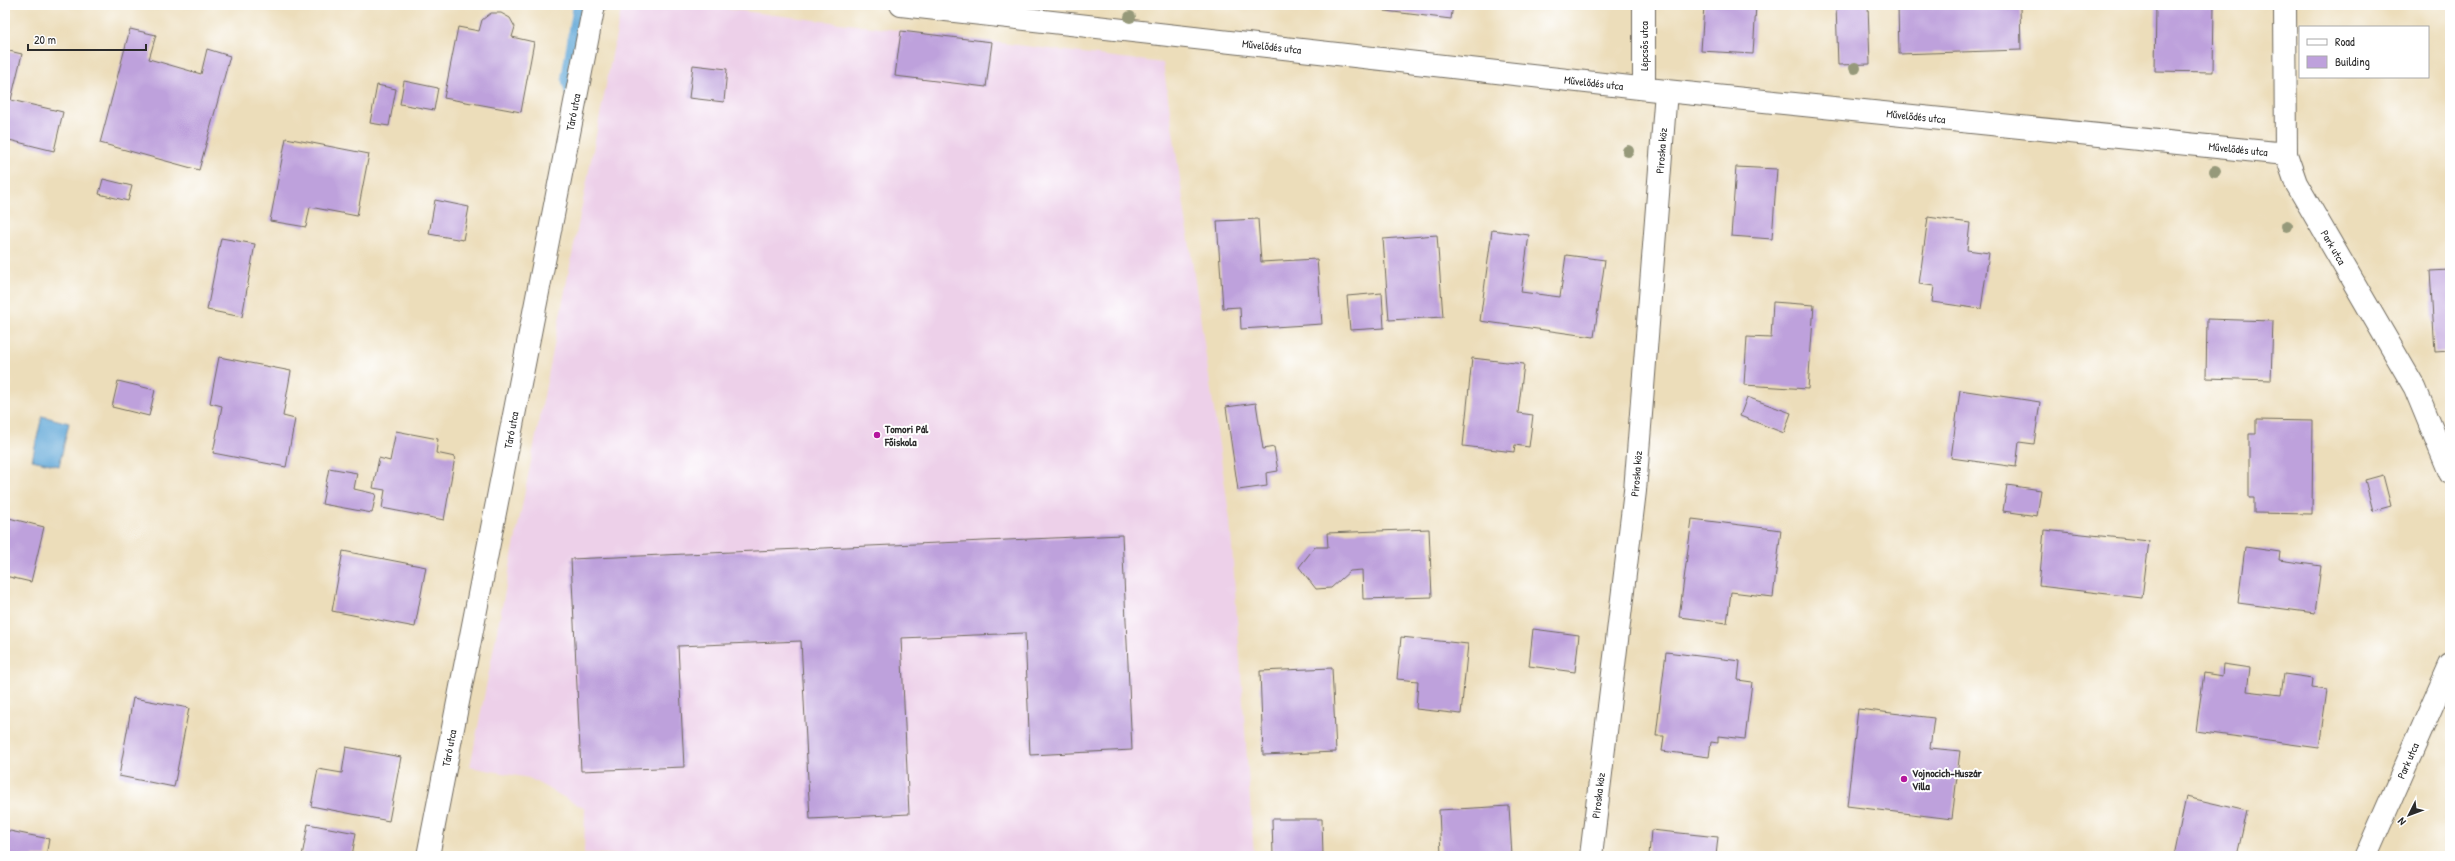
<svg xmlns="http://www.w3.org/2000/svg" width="2455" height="861" font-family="'Patrick Hand',sans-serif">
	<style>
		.built { fill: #edd0e9 }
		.water { fill: #61a7d7; stroke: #466981 }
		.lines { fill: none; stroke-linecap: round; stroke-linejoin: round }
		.stream { stroke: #61a7d7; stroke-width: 12 }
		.building { fill: #bea1dc }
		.minor-casing { stroke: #6f695d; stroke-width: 24 }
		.minor { stroke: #fff; stroke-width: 22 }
		.tree { fill: #96997a }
		.poi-dot { fill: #b5179e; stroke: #fff; stroke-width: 1.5 }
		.labels { text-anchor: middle; stroke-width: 4; stroke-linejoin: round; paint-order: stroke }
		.street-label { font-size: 11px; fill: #2b2b2b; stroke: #fff }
		.poi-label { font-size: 11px; font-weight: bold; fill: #2b2b2b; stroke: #fff; text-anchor: start }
	</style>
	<rect width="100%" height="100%" fill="#fff"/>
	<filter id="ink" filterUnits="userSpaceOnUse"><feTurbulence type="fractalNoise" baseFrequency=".025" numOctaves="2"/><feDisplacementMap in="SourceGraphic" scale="8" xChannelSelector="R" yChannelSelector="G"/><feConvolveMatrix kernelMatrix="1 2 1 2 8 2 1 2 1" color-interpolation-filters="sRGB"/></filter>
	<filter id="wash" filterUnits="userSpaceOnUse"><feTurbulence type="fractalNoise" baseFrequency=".012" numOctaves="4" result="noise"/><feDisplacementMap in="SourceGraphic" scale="16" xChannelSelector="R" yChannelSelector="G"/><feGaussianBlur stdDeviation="0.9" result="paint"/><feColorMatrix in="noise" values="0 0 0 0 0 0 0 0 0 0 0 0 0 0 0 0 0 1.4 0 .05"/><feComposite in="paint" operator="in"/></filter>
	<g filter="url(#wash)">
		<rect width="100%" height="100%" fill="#ecddba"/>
		<path class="built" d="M622,5H695L1163,63L1230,520L1254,856H645L584,853L585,809L529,778L470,767Z"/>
		<path class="water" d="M42,416L69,423L59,466L32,460Z"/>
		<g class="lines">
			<path class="stream" d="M572,98L567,78L579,5"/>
		</g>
		<g id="blocks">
			<path class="building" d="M1385,5H1453L1451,19L1385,11Z
				M1704,5H1756L1753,54L1701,51Z
				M1836,5H1868L1870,64L1838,65Z
				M1898,5H2020L2021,50L1899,54Z
				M2156,5H2214L2213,72L2155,71Z
				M491,13H501L510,18L515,27L512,37L534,42L521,112L444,98L458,27L479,31L482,20Z
				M130,29L156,35L149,59L201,74L207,49L230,56L199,170L100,143Z
				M901,31L992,42L986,87L895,76Z
				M5,50L22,54L11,100L63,112L54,151L5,139Z
				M693,65L727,69L724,102L689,98Z
				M404,81L438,88L434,110L400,104Z
				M377,85L396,89L389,126L370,123Z
				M286,138L369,154L357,216L310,207L306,227L270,221Z
				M1736,167L1777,169L1772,239L1731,236Z
				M103,179L132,186L128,201L99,194Z
				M435,200L469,207L463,240L429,234Z
				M1928,217L1970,223L1967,250L1989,253L1981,309L1932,302L1934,286L1919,284Z
				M1258,219L1261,262L1317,259L1322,324L1241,329L1240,307L1223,308L1217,221Z
				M1492,230L1529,235L1521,292L1560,297L1566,255L1605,260L1594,337L1480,321Z
				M1437,235L1443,317L1389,320L1383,239Z
				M221,238L255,244L242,317L207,310Z
				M2450,270V351L2435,352L2430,271Z
				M1382,293L1384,328L1350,330L1347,296Z
				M1773,302L1814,305L1808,389L1744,385L1747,337L1771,338Z
				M2207,319L2273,321L2271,380L2206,378Z
				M219,357L291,371L283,416L295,419L286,467L213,453L222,406L210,403Z
				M1472,358L1524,364L1518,413L1533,415L1529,447L1515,445L1514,452L1463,446Z
				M118,381L155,390L149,416L112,407Z
				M1960,390L2040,402L2034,444L2019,442L2016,467L1951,458Z
				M1747,397L1791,413L1784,433L1740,416Z
				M1256,403L1263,449L1274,447L1278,471L1266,473L1267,486L1238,490L1226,407Z
				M2256,420L2313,421L2312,514L2254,513V498H2249V434H2256Z
				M396,431L438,439L436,453L455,457L444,520L382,508L385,490L373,488L379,458L390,461Z
				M329,468L357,473L354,489L376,494L372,513L322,504Z
				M2383,475L2391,506L2373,511L2365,480Z
				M2007,485L2041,490L2037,516L2003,511Z
				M5,517L44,527L31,582L5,576Z
				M1692,519L1781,530L1773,597L1731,592L1727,623L1679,617Z
				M1429,529L1432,597L1363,599L1362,570L1350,571L1331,588L1316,589L1299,567L1315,547H1328L1327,533Z
				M2044,530L2149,541L2142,598L2039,586Z
				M1122,535L1132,750L1030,755L1025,633L901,638L909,814L810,819L801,641L678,646L684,767L581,771L571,559Z
				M2245,547L2280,552L2279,560L2321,566L2315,613L2238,603Z
				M343,551L426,567L415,627L332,611Z
				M1533,629L1579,635L1575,672L1529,666Z
				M1401,637L1468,644L1461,714L1416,709L1418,681L1397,679Z
				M1666,652L1740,661L1738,680L1752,682L1745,739L1718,736V743L1711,742L1709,757L1662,751L1664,736H1656Z
				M2223,664L2250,668L2247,691L2281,695L2284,674L2313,678L2312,688L2327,690L2319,748L2196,731L2204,673L2222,676Z
				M1332,668L1336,752L1263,755L1260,671Z
				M133,698L189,708L174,787L119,776Z
				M1858,709L1934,718L1930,748L1960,751L1952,819L1847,806Z
				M346,747L401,757L389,821L311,806L318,769L342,773Z
				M2186,797L2247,811L2237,856H2174Z
				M1509,806L1512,856H1441L1439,810Z
				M1272,819H1322L1323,856H1273Z
				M308,824L356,833L352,856H302Z
				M5,830L49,839L46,856H5Z
				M1651,830L1718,837L1716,856H1649Z"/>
		</g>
	</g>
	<g filter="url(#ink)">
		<use href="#blocks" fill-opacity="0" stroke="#6f695d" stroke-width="1"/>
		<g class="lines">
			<defs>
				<g id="minor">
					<path id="s1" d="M901,5L1666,91L2286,154"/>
					<path d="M1644,5V88"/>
					<path id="s2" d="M2285,5L2286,154L2296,183L2415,388L2450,473"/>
					<path id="s3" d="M428,856L594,5"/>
					<path id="s4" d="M1591,856L1635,491L1666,91"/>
					<path id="s5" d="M2366,856L2450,665"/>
				</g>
			</defs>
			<use href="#minor" class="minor-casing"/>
			<use href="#minor" class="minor"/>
		</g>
		<g class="tree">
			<circle cx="1130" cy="17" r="6"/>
			<circle cx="1855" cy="68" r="6"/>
			<circle cx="1628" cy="151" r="6"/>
			<circle cx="2215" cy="171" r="6"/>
			<circle cx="2287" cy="226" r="6"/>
		</g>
	</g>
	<g class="poi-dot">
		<circle cx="877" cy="435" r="4"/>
		<circle cx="1904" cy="779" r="4"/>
	</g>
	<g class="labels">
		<g class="street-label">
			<text dy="4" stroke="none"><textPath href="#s1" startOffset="373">Művelődés utca</textPath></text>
			<text transform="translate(1644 46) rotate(-90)" y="4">Lépcsős utca</text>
			<text dy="4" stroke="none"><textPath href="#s1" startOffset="697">Művelődés utca</textPath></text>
			<text dy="4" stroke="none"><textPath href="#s3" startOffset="758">Táró utca</textPath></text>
			<text dy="4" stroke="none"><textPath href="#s1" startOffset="1021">Művelődés utca</textPath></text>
			<text dy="4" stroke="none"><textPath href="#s1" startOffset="1345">Művelődés utca</textPath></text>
			<text dy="4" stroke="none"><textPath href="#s4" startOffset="709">Piroska köz</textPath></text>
			<text dy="4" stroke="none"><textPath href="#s2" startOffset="254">Park utca</textPath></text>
			<text dy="4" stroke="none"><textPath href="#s3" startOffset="434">Táró utca</textPath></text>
			<text dy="4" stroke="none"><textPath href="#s4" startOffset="385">Piroska köz</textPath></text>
			<text dy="4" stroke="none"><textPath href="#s3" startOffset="110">Táró utca</textPath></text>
			<text dy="4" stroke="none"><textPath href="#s5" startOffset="104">Park utca</textPath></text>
			<text dy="4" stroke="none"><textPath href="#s4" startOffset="61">Piroska köz</textPath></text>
		</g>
		<g class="poi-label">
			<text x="885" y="433">Tomori Pál<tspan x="885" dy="13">Főiskola</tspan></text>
			<text x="1912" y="777">Vojnocich-Huszár<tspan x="1912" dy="13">Villa</tspan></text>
		</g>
	</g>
	<rect width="2455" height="861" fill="none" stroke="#fff" stroke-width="20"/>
	<rect x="2299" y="26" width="130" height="52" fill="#ffffff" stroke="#aaaaaa"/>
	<rect x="2307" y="39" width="20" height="6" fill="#ffffff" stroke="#aaaaaa"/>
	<text x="2335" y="46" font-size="12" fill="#2b2b2b">Road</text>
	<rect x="2307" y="56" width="20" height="12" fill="#bea1dc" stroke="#aaaaaa"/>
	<text x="2335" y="66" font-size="12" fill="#2b2b2b">Building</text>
	<g transform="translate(2409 815) rotate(228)" stroke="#ffffff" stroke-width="3" paint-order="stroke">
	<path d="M0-3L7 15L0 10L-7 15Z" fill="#2b2b2b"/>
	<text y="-6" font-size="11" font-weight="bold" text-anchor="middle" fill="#2b2b2b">N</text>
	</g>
	<path d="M28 44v6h118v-6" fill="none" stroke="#2b2b2b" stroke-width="2"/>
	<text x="34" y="44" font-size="12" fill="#2b2b2b" stroke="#ffffff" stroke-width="3" paint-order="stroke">20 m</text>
</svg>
